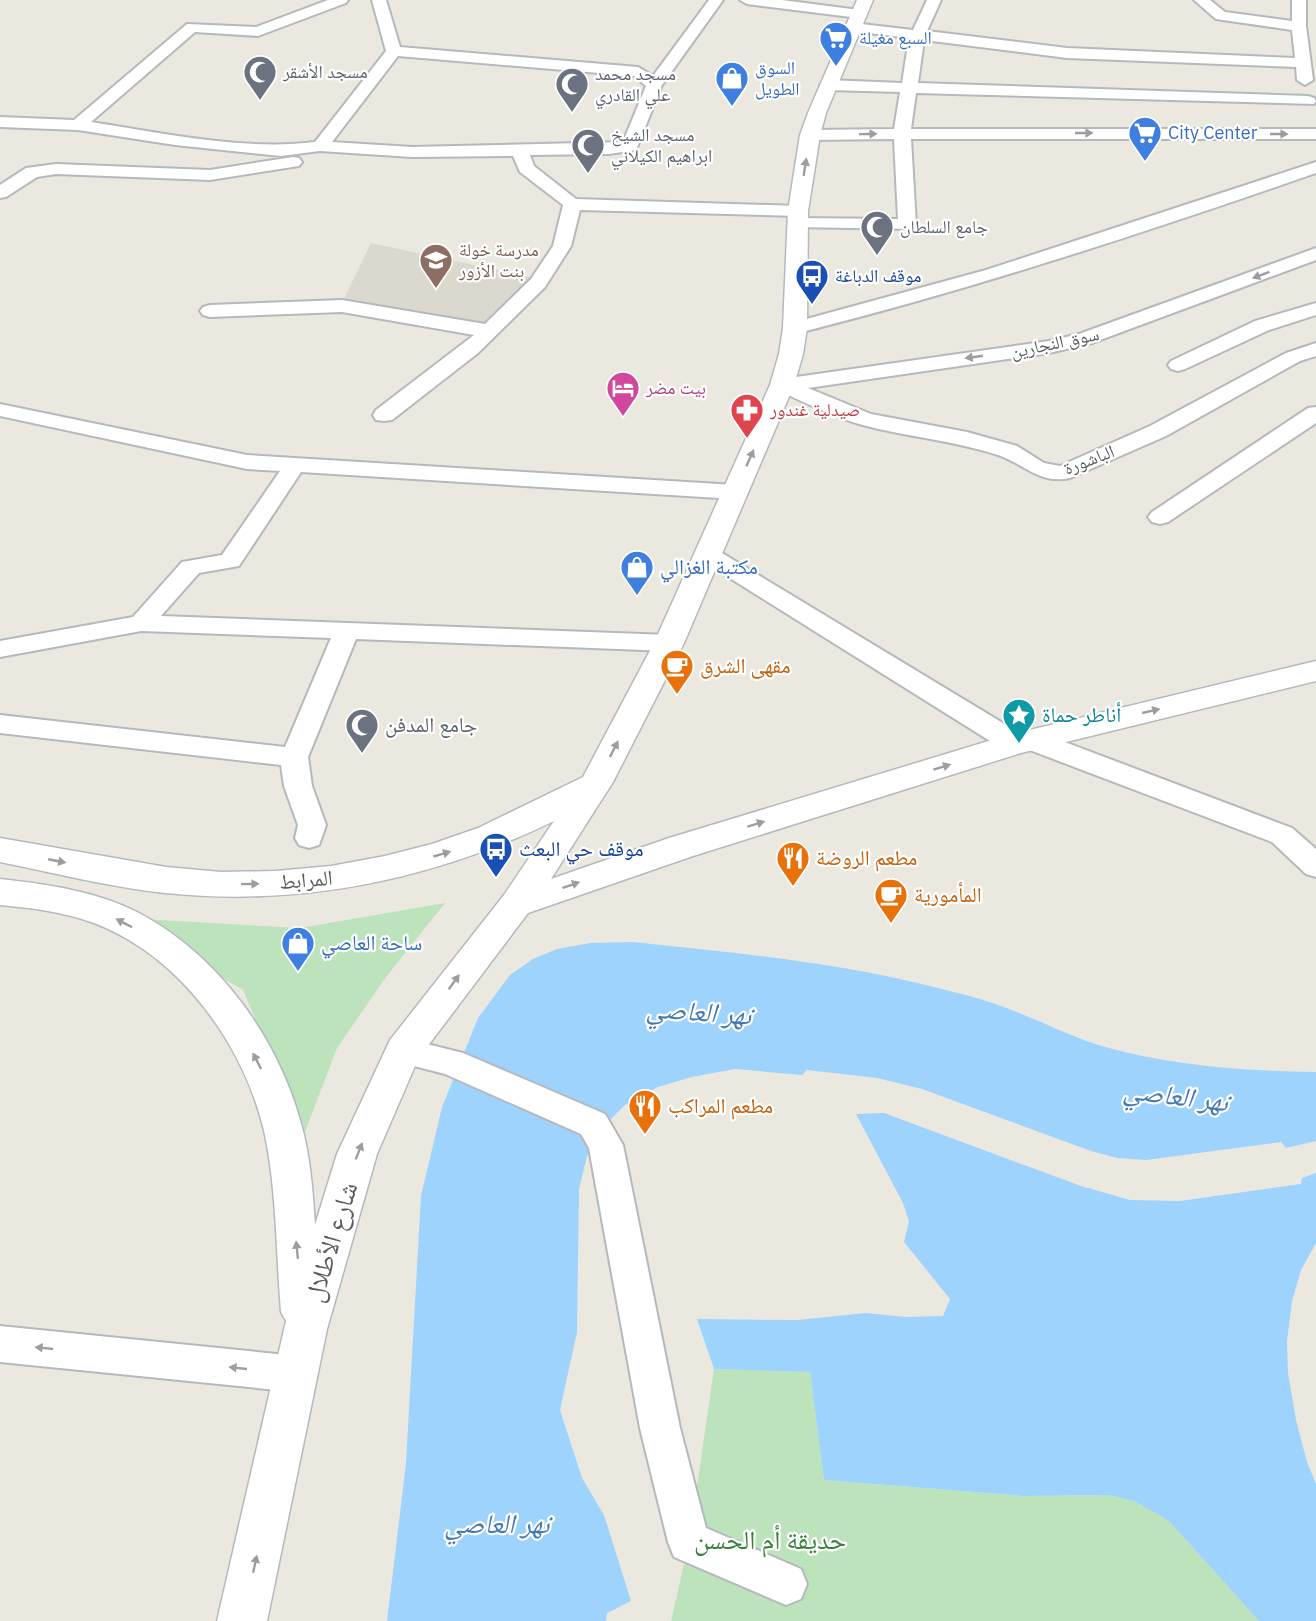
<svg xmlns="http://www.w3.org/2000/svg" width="1316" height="1621" font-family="'IBM Plex Sans','Noto Naskh Arabic',sans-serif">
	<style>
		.education { fill: #dbd8cd }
		.green { fill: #bce3bc }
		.water { fill: #9ed3fd }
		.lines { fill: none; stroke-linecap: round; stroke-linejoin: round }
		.minor-casing { stroke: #b5b8bc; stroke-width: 4 }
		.secondary-casing { stroke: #b5b9be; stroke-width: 3 }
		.minor { fill: #fff; fill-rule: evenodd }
		.secondary { fill: #fff; fill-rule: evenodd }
		.oneway { fill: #9b9da0 }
		.labels { text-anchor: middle; stroke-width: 4.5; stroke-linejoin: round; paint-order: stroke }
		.far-shop-label { font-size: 18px; fill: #366cbe; stroke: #fff; text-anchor: start }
		.far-worship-label { font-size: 18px; fill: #5b616d; stroke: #fff; text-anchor: start }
		.far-education-label { font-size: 18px; fill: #785e54; stroke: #fff; text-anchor: start }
		.far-transit-label { font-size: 18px; fill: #164399; stroke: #fff; text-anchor: start }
		.far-street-label { font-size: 18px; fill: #585c60; stroke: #fff }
		.far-hotel-label { font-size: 18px; fill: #b23c85; stroke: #fff; text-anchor: start }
		.far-health-label { font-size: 18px; fill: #be3a42; stroke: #fff; text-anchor: start }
		.shop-label { font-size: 21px; fill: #366cbe; stroke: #fff; text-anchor: start }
		.food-label { font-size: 21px; fill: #c56008; stroke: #fff; text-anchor: start }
		.culture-label { font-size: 21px; fill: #0d838f; stroke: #fff; text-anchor: start }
		.worship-label { font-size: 21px; fill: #5b616d; stroke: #fff; text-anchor: start }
		.transit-label { font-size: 21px; fill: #164399; stroke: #fff; text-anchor: start }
		.street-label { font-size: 21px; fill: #585c60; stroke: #fff }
		.near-street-label { font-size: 26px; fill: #585c60; stroke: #fff }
		.near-park-label { font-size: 26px; fill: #36823a; stroke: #fff }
		.near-water-label { font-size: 27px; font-style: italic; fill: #4079b6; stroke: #fff }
	</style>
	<rect width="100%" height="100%" fill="#ebe9df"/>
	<path class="education" d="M371,243L534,278L487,327L343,301Z"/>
	<path class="green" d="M445,903L386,977L337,1048L289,1174L279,1074L243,990L123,918L300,928Z
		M714,1369L810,1372L824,1480L1023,1496L1108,1495L1134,1501L1169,1521L1259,1621H671L689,1542Z"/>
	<path class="water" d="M633,942C736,953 838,962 938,988C957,993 976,997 995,1004C1032,1016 1067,1036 1105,1047C1174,1066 1245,1071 1316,1072V1141L1286,1148L1281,1142L1146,1160L1117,1158L1091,1151L922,1089L877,1078L807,1070L802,1075L735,1069L692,1077L658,1087L625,1105L606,1124L587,1156L579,1189L577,1332L560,1410L582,1478L604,1515L631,1601L607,1613L606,1621H387L406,1463L421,1196L442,1107L478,1018L510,975L533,959L557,949L590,943Z
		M884,1113L1081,1186L1130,1200L1180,1201L1301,1184L1302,1178L1316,1173V1243L1301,1270L1292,1301L1287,1341L1288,1373L1296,1420L1307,1462L1316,1484V1621H1259L1169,1521L1134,1501L1108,1495L1023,1496L824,1480L810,1372L714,1369L697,1319L798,1320L865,1313L906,1317L943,1316L950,1299L904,1242L909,1221L903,1203L856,1114Z"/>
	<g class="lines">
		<defs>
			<path id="minor" d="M328,0H348L346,3L258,36L195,32L91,122C163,133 243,151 315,142L386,51L372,0H386L400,47L638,67L653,76L709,0H723L662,85L636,150L609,154L530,155L534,166L576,199L798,206L804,207L807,211L804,215L798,216L580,210L571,246L545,287L478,353L392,420L384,421L376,420L373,415L376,410L474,335L342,312L210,317L203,315L200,311L203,307L210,305L342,300L485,324L531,279L553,246L563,205L520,172L513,156L412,157L320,151L281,156L175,145L78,130L0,127V117L74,120L187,24L256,27ZM398,56L634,76L646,86L623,142L412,147L332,142Z
				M740,0H782L859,10L866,14L859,18L747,4Z
				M927,0H941L927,31L1067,48L1295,58L1292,30L1216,19L1194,0H1210L1225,12L1292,21V0H1306V26L1313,80L1305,85L1297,80L1296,67L1067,58L924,40L918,83L1308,96L1314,98L1316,101L1314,104L916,93L911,129H1316V139H911L916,225L913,229L791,227L788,223L791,219L797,218L898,219L894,139L810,140L802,135L810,130L894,129L900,92L828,90L820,85L828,80L902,83L909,38L853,31L846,27L853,23L913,30Z
				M293,157L299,158L302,162L299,166L210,180L56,174L37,177L6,197L0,198V185L26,168L56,164L210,170Z
				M1316,162V173C1146,232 976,288 802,332H788L785,328L788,324L986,270Z
				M1316,248V260L1092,343L1049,353L808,388L871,414L967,432L1017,446L1044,463L1060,466L1150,426L1286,353L1316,343V356L1300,361L1166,436L1070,478C1040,485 1023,463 998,455C953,440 905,437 859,424C831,416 802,401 775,389L771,385L775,381L782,379L1049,341L1079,334Z
				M1316,303V315L1269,330L1185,369L1178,371L1171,369L1168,365L1171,361L1255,321Z
				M0,404L247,455L735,485L743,487L746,492L743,497L735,499L301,472L239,566L199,573L161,616L669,635L678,637L682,643L678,649L669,651L356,639L308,757L312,786L326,825L319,845L309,848L299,845L295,838L298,825L284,786L281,765L0,733V715L285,747L331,638L141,631L0,657V641L133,617L182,562L222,555L280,471L247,469L0,416Z
				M1316,407V423L1168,522L1160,524L1152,522L1148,517L1152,512L1308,408Z
				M709,548L717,550L1021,734L1031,731L1041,733L1292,828L1316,849V877L1306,874L1272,842L1027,749L1016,753L1006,751L701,560L697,555L701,550Z
				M403,1038L463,1053L605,1114L623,1145L680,1428L706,1528L801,1569L807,1584L801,1599L786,1605L674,1557L668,1542L640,1428L589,1148L581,1134L445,1074L391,1060L387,1051L391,1042Z
				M0,1326L297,1356L311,1361L316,1374L311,1387L297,1392L0,1362Z"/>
			<path id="secondary" d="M857,0H873L826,113L820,135L808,211L807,328L803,354L794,385L684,643L613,782L551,879L669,838L1005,736L1316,661V681L1021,753L693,856L528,913L418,1059L377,1154L327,1329L267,1621H217L286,1321L281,1312C276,1253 277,1193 265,1135C245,1046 181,956 94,923C64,912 32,908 0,905V879C46,884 95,891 137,912C221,956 282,1043 304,1135C311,1165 313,1195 315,1225L337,1154L390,1040L504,895L554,821C432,880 300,907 165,893C110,887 55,873 0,862V838L166,867L221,872L276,871L331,866L385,856L432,844L478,828L583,777L654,643L770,385L779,354L783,328L788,211L800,135L808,113Z"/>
		</defs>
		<use href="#minor" class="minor-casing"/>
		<use href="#secondary" class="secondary-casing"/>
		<use href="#minor" class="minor"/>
		<use href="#secondary" class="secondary"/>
	</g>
	<defs><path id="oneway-solid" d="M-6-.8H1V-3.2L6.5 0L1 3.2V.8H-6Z" transform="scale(1.5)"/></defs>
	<g class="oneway">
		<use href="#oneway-solid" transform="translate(1084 133)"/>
		<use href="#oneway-solid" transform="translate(868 134) rotate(-1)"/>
		<use href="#oneway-solid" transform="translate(1279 134)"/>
		<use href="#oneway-solid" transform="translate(805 167) rotate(-81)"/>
		<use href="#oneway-solid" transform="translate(1261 275) rotate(159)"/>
		<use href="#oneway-solid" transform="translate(974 357) rotate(172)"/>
		<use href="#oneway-solid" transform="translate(750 458) rotate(-66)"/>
		<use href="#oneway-solid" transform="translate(1151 711) rotate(-13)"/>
		<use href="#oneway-solid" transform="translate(614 749) rotate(-63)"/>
		<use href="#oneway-solid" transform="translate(942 767) rotate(-17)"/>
		<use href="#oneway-solid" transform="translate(756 824) rotate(-17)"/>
		<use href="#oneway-solid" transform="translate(442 854) rotate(-16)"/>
		<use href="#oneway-solid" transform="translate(57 861) rotate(11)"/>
		<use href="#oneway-solid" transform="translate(250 884) rotate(-1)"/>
		<use href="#oneway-solid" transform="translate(571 885) rotate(-19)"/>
		<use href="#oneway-solid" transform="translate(124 923) rotate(-153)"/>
		<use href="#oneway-solid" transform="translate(454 982) rotate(-54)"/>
		<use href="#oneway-solid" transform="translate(257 1061) rotate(-117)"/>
		<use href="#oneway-solid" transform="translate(359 1151) rotate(-68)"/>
		<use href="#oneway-solid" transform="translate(297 1250) rotate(-96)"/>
		<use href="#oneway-solid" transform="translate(44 1348) rotate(-174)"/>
		<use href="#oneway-solid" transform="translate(238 1368) rotate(-174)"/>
		<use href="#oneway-solid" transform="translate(255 1564) rotate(-78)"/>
	</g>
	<defs>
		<symbol id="supermarket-pin" viewBox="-11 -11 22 30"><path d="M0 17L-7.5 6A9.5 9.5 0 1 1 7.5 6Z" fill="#3f7fe0" stroke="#fff"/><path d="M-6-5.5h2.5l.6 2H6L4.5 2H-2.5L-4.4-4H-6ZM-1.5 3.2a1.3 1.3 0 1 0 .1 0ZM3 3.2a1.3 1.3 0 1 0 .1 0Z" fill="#fff"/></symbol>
		<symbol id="mosque-pin" viewBox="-11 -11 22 30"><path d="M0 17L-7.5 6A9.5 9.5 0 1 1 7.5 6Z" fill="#6b7280" stroke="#fff"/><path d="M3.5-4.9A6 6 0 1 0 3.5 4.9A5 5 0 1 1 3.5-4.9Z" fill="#fff"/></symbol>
		<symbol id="shop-pin" viewBox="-11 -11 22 30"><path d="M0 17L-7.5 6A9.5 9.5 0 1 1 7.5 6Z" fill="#3f7fe0" stroke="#fff"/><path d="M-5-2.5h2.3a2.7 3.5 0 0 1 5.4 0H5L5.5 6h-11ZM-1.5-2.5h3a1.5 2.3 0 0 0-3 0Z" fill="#fff"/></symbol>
		<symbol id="school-pin" viewBox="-11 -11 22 30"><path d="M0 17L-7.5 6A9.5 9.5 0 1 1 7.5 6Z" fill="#8d6e63" stroke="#fff"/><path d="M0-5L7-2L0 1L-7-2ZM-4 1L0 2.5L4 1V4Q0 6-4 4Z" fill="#fff"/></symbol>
		<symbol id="bus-pin" viewBox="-11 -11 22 30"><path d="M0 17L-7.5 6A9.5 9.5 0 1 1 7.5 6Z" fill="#1a4fb4" stroke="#fff"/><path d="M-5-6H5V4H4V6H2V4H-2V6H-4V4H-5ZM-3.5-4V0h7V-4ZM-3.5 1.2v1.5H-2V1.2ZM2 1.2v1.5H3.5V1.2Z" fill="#fff"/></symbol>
		<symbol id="hotel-pin" viewBox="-11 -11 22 30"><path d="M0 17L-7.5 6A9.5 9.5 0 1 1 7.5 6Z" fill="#d1479c" stroke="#fff"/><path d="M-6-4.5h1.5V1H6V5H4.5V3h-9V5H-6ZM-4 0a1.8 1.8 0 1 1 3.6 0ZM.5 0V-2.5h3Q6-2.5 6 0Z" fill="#fff"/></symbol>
		<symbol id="pharmacy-pin" viewBox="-11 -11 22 30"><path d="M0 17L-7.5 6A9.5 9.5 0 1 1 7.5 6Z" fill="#e0444e" stroke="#fff"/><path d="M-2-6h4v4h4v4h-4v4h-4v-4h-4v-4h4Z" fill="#fff"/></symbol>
		<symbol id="cafe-pin" viewBox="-11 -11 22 30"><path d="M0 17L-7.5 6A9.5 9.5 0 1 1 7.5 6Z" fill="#e8710a" stroke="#fff"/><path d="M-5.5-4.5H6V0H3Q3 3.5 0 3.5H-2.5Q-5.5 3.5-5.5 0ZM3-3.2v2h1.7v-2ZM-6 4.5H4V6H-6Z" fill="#fff"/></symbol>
		<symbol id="sight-pin" viewBox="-11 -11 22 30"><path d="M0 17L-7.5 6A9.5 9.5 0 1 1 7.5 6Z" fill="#0f9aa8" stroke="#fff"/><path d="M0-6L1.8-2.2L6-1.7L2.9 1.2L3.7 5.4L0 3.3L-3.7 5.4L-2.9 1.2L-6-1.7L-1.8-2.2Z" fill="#fff"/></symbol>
		<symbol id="restaurant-pin" viewBox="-11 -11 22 30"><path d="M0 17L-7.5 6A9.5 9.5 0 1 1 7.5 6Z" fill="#e8710a" stroke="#fff"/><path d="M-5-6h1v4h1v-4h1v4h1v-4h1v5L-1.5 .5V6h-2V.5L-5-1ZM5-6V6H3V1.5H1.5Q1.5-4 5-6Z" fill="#fff"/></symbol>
	</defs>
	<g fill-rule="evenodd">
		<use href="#supermarket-pin" x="817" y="19" width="38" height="52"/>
		<use href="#mosque-pin" x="241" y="53" width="38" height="52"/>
		<use href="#shop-pin" x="713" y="59" width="38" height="52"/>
		<use href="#mosque-pin" x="553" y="65" width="38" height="52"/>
		<use href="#supermarket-pin" x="1126" y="114" width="38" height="52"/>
		<use href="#mosque-pin" x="569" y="126" width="38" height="52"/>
		<use href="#mosque-pin" x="858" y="208" width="38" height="52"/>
		<use href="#school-pin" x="417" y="241" width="38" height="52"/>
		<use href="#bus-pin" x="793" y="257" width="38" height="52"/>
		<use href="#hotel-pin" x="604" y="369" width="38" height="52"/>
		<use href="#pharmacy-pin" x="728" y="391" width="38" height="52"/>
		<use href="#shop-pin" x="618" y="548" width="38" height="52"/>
		<use href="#cafe-pin" x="658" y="647" width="38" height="52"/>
		<use href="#sight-pin" x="1000" y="696" width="38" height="52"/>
		<use href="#mosque-pin" x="343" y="706" width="38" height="52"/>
		<use href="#bus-pin" x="477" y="830" width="38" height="52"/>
		<use href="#restaurant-pin" x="774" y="839" width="38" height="52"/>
		<use href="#cafe-pin" x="872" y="876" width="38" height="52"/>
		<use href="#shop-pin" x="279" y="924" width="38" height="52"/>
		<use href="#restaurant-pin" x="626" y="1087" width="38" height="52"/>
	</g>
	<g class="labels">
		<g class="far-shop-label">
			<text x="859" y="44">السبع مغيلة</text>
			<text x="755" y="74">السوق<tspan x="755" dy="21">الطويل</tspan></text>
			<text x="1168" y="139">City Center</text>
		</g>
		<g class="far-worship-label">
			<text x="283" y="78">مسجد الأشقر</text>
			<text x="595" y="80">مسجد محمد<tspan x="595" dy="21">علي القادري</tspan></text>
			<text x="611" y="141">مسجد الشيخ<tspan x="611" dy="21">ابراهيم الكيلاني</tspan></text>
			<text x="900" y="233">جامع السلطان</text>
		</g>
		<g class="far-education-label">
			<text x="459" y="256">مدرسة خولة<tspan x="459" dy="21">بنت الأزور</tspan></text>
		</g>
		<g class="far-transit-label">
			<text x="835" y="282">موقف الدباغة</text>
		</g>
		<g class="far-street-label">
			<text transform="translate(1055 343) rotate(-12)" y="6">سوق النجارين</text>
			<text transform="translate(1089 460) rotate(-21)" y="6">الباشورة</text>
		</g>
		<g class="far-hotel-label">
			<text x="646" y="394">بيت مضر</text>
		</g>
		<g class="far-health-label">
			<text x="770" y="416">صيدلية غندور</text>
		</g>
		<g class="shop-label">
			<text x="660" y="574">مكتبة الغزالي</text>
			<text x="321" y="950">ساحة العاصي</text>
		</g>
		<g class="food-label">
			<text x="700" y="673">مقهى الشرق</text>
			<text x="816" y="865">مطعم الروضة</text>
			<text x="914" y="902">المأمورية</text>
			<text x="668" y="1113">مطعم المراكب</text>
		</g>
		<g class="culture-label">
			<text x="1042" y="722">أناطر حماة</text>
		</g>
		<g class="worship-label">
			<text x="385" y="732">جامع المدفن</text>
		</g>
		<g class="transit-label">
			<text x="519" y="856">موقف حي البعث</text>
		</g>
		<g class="street-label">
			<text transform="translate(306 880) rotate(-5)" y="7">المرابط</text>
		</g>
		<g class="near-street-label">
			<text transform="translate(331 1242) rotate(-73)" y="9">شارع الأطلال</text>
		</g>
		<g class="near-park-label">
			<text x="770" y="1549">حديقة أم الحسن</text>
		</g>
		<g class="near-water-label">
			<text transform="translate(699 1012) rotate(4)" y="9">نهر العاصي</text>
			<text transform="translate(1176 1096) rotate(7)" y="9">نهر العاصي</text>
			<text x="497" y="1533">نهر العاصي</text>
		</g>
	</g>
</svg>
